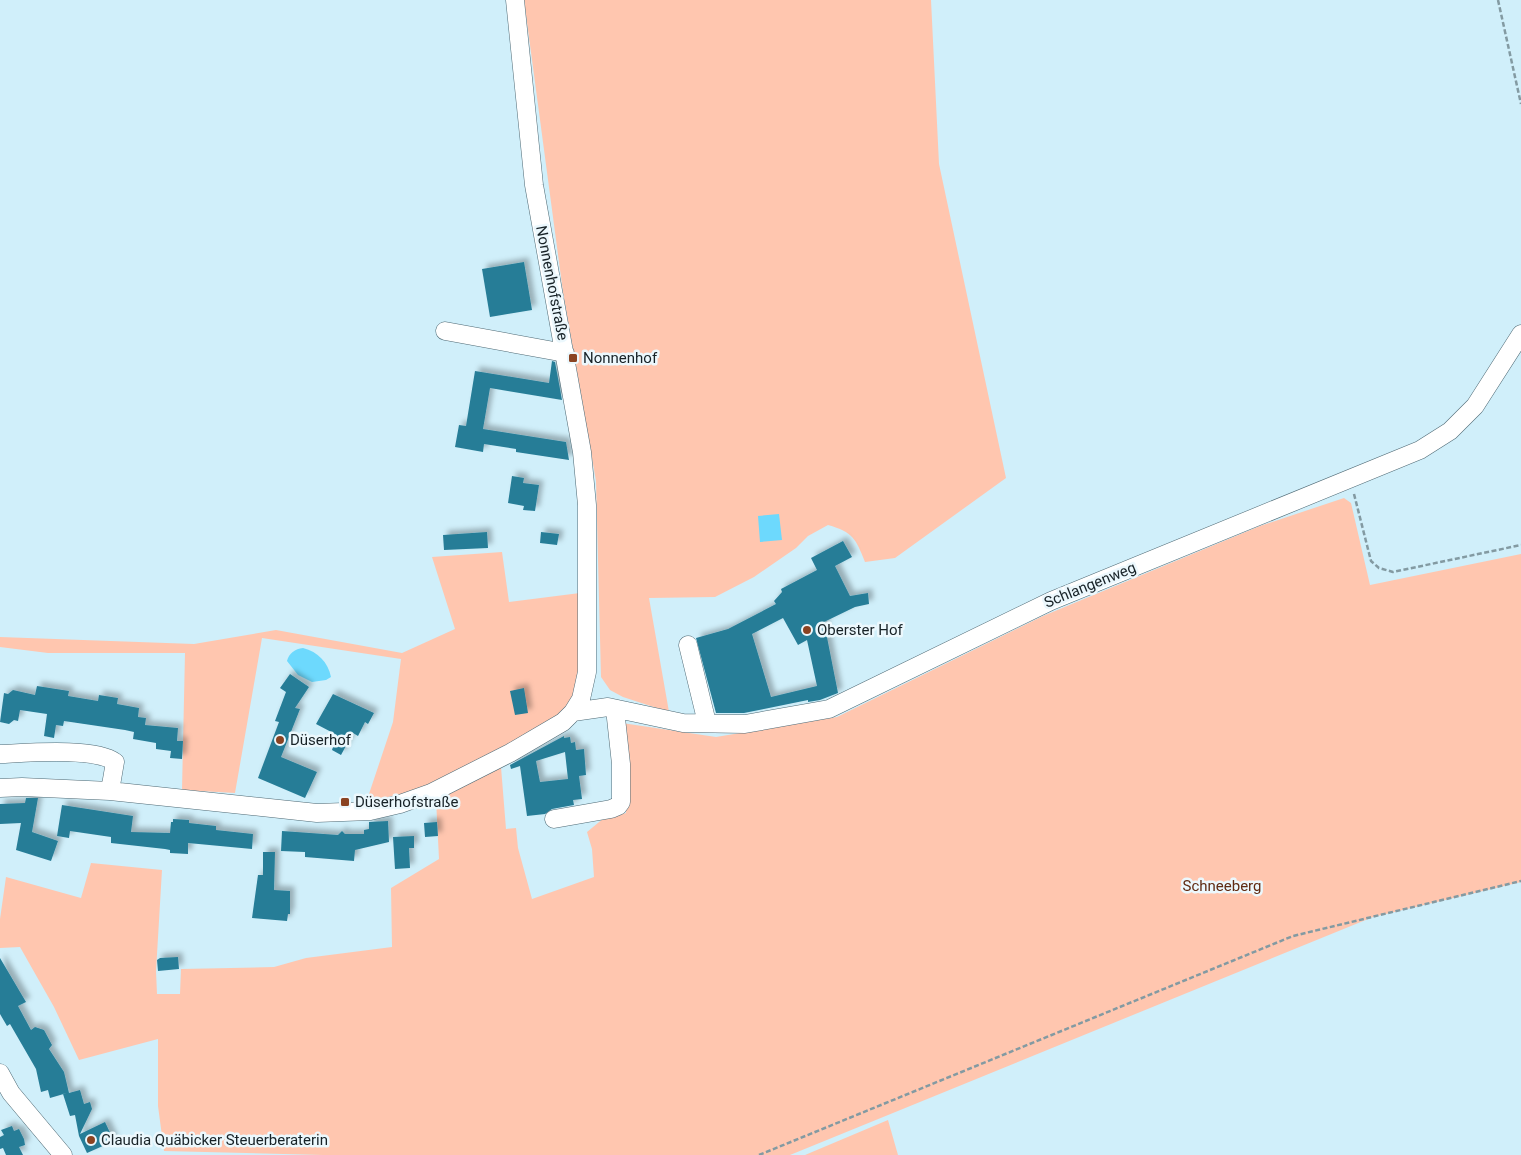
<svg xmlns="http://www.w3.org/2000/svg" width="1521" height="1155" font-family="Roboto,sans-serif">
	<style>
		.green { fill: #ffc6af }
		.water { fill: #6dd9fd }
		.building { fill: #267d97; fill-rule: evenodd; filter: url(#shadow) }
		.lines { fill: none; stroke-linecap: round; stroke-linejoin: round }
		.minor-casing { stroke: #4e6974; stroke-width: 19 }
		.path { stroke: #839aa2; stroke-width: 2.5; stroke-dasharray: 5 2.5; stroke-linecap: butt }
		.minor { stroke: #fff; stroke-width: 18 }
		.poi-dot { fill: #8a4322; stroke: #ecf8fd; stroke-width: 2 }
		.labels { text-anchor: middle; stroke-width: 5; stroke-linejoin: round; paint-order: stroke }
		.street-label { font-size: 15px; fill: #172227; stroke: #ecf8fd }
		.poi-label { font-size: 15px; fill: #172227; stroke: #ecf8fd; text-anchor: start }
		.park-label { font-size: 15px; fill: #602b13; stroke: #ecf8fd }
	</style>
	<defs>
		<filter id="shadow"><feDropShadow dx="4.5" dy="-4.5" stdDeviation="2.5" flood-color="#0004"/></filter>
	</defs>
	<rect width="100%" height="100%" fill="#d0effa"/>
	<path class="green" d="M524,0H931L939,164L1006,478L895,558L865,562C856,539 853,532 828,525L808,536L796,548L754,577L715,597L649,598L669,712L623,697L610,690L601,677L596,481L563,292Z
		M1344,498L1351,503L1370,585L1521,554V882L1373,917L790,1155H323L164,1151L158,1106V1039L79,1060L54,1007L20,947L0,948V919L6,877L81,898L91,863L162,870L156,971L157,994H180L181,969L274,967L306,958L392,947L391,888L439,859L436,799L501,767L506,829L516,828L518,848L532,899L594,877L592,849L587,832L604,818L626,813L627,776L622,723L716,737L837,717L1043,616L1260,526Z
		M502,552L509,602L580,593V673L576,691L567,706L547,725L409,795L367,800L393,722L401,659L262,638L235,793L182,790L185,653H48L0,647V637L194,644L276,630L402,653L455,629L432,557Z
		M888,1120L898,1155H805Z"/>
	<path class="water" d="M779,514L782,540L760,542L758,516Z
		M303,648C318,652 328,662 331,677L326,680L312,682L298,675L287,661C289,653 295,649 303,648Z"/>
	<path class="building" d="M524,262L532,310L490,317L482,269Z
		M552,361L555,362L562,400L490,388L483,429L566,442L569,460L516,452V449L484,444L483,452L455,447L459,425L466,426L475,371L549,383Z
		M512,476L524,478L523,483L539,485L535,511L523,510L524,506L508,503Z
		M487,532L488,548L444,550L443,535Z
		M541,532L559,534L557,545L540,543Z
		M843,541L852,557L835,566L850,596L868,593L869,604L855,607L824,622L838,693L820,700L808,702V700L744,713H716L696,638L728,629L776,604L774,601L782,592L781,589L817,570L811,558ZM783,618L798,645L807,640L817,686L771,697L752,634Z
		M290,674L309,687L295,708L300,709L281,757L317,772L305,798L258,778L279,722L275,721L286,692L280,688Z
		M37,686L69,691L68,696L98,701L99,695L118,698L117,704L139,708L138,717L146,718L145,725L178,728L177,741H183L182,759L170,758L171,751L156,749V743L133,739L134,732L125,730L64,721L63,726L56,725L54,738L44,736L47,714L20,710L18,721L14,720L9,724L0,722L4,693L8,694L13,690L35,695Z
		M524,688L528,713L515,715L510,691Z
		M333,694L374,713L368,724L365,722L358,736L353,733L341,755L332,750L337,735L316,724Z
		M564,736V738L570,737L571,743L575,742L576,750L584,749L586,775L579,776L582,799L573,800L574,805L552,809L545,814L527,816L520,766L511,769L510,765ZM565,752L568,779L540,782L536,761Z
		M26,798H38L32,832L58,841L51,861L16,850L21,823L0,824V804L25,803Z
		M62,805L133,816L131,832L170,833L171,822H173V819L189,820V823L216,826V830L253,834L252,849L188,843V854L170,853V850L165,849L111,843V837L70,831L69,838L57,836Z
		M388,821L389,842L355,850L354,861L305,857V852L281,851L282,831L338,835L342,831L345,834H364V830L369,829V822Z
		M437,822L438,836L425,837L424,823Z
		M414,836V848H409L410,868L395,869L393,837Z
		M263,852H275L274,890L290,891V914H288L287,921L252,918L258,875H263Z
		M178,957L179,969L158,971L157,960L160,958Z
		M0,958L26,1002L18,1006L31,1030L35,1027L44,1030L52,1045L49,1049L64,1072L69,1093L80,1090L84,1104L90,1102L92,1109L80,1134L105,1122L114,1141L87,1153L79,1136L75,1115L70,1116L63,1094L67,1093L50,1098L48,1090L41,1092L36,1069L10,1024L7,1026L0,1014Z
		M12,1126L14,1131L19,1129L24,1139L25,1145L19,1147L23,1155H6L3,1148L0,1149V1137L4,1135L1,1130Z"/>
	<g class="lines">
		<defs>
			<path id="minor" d="M445,331L565,353
				M688,645L707,723
				M573,712L608,707L683,723L745,724L829,709L1051,601L1420,450L1450,431L1475,406L1521,334
				M0,754C26,753 95,747 115,762L110,791
				M0,788L22,787L110,791L317,813L370,811L400,804L431,793L510,753L563,722L573,712L581,699L587,672V505L582,452L534,185L515,0
				M554,819L611,809L618,806L621,802V764L615,709
				M0,1073L11,1093L63,1155"/>
		</defs>
		<use href="#minor" class="minor-casing"/>
		<path class="path" d="M1498,0L1521,104
			M1354,494L1371,561L1379,568L1393,572L1521,545
			M759,1155L1293,936L1521,881"/>
		<use href="#minor" class="minor"/>
	</g>
	<g class="poi-dot">
		<rect x="568" y="353" width="10" height="10" rx="2.5"/>
		<circle cx="807" cy="630" r="5"/>
		<circle cx="280" cy="740" r="5"/>
		<rect x="340" y="797" width="10" height="10" rx="2.5"/>
		<circle cx="91" cy="1140" r="5"/>
	</g>
	<g class="labels">
		<g class="street-label">
			<text transform="translate(552 283) rotate(79)" y="5">Nonnenhofstraße</text>
			<text transform="translate(1090 585) rotate(-22)" y="5">Schlangenweg</text>
		</g>
		<g class="poi-label">
			<text x="583" y="363">Nonnenhof</text>
			<text x="817" y="635">Oberster Hof</text>
			<text x="290" y="745">Düserhof</text>
			<text x="355" y="807">Düserhofstraße</text>
			<text x="101" y="1145">Claudia Quäbicker Steuerberaterin</text>
		</g>
		<g class="park-label">
			<text x="1222" y="891">Schneeberg</text>
		</g>
	</g>
</svg>
